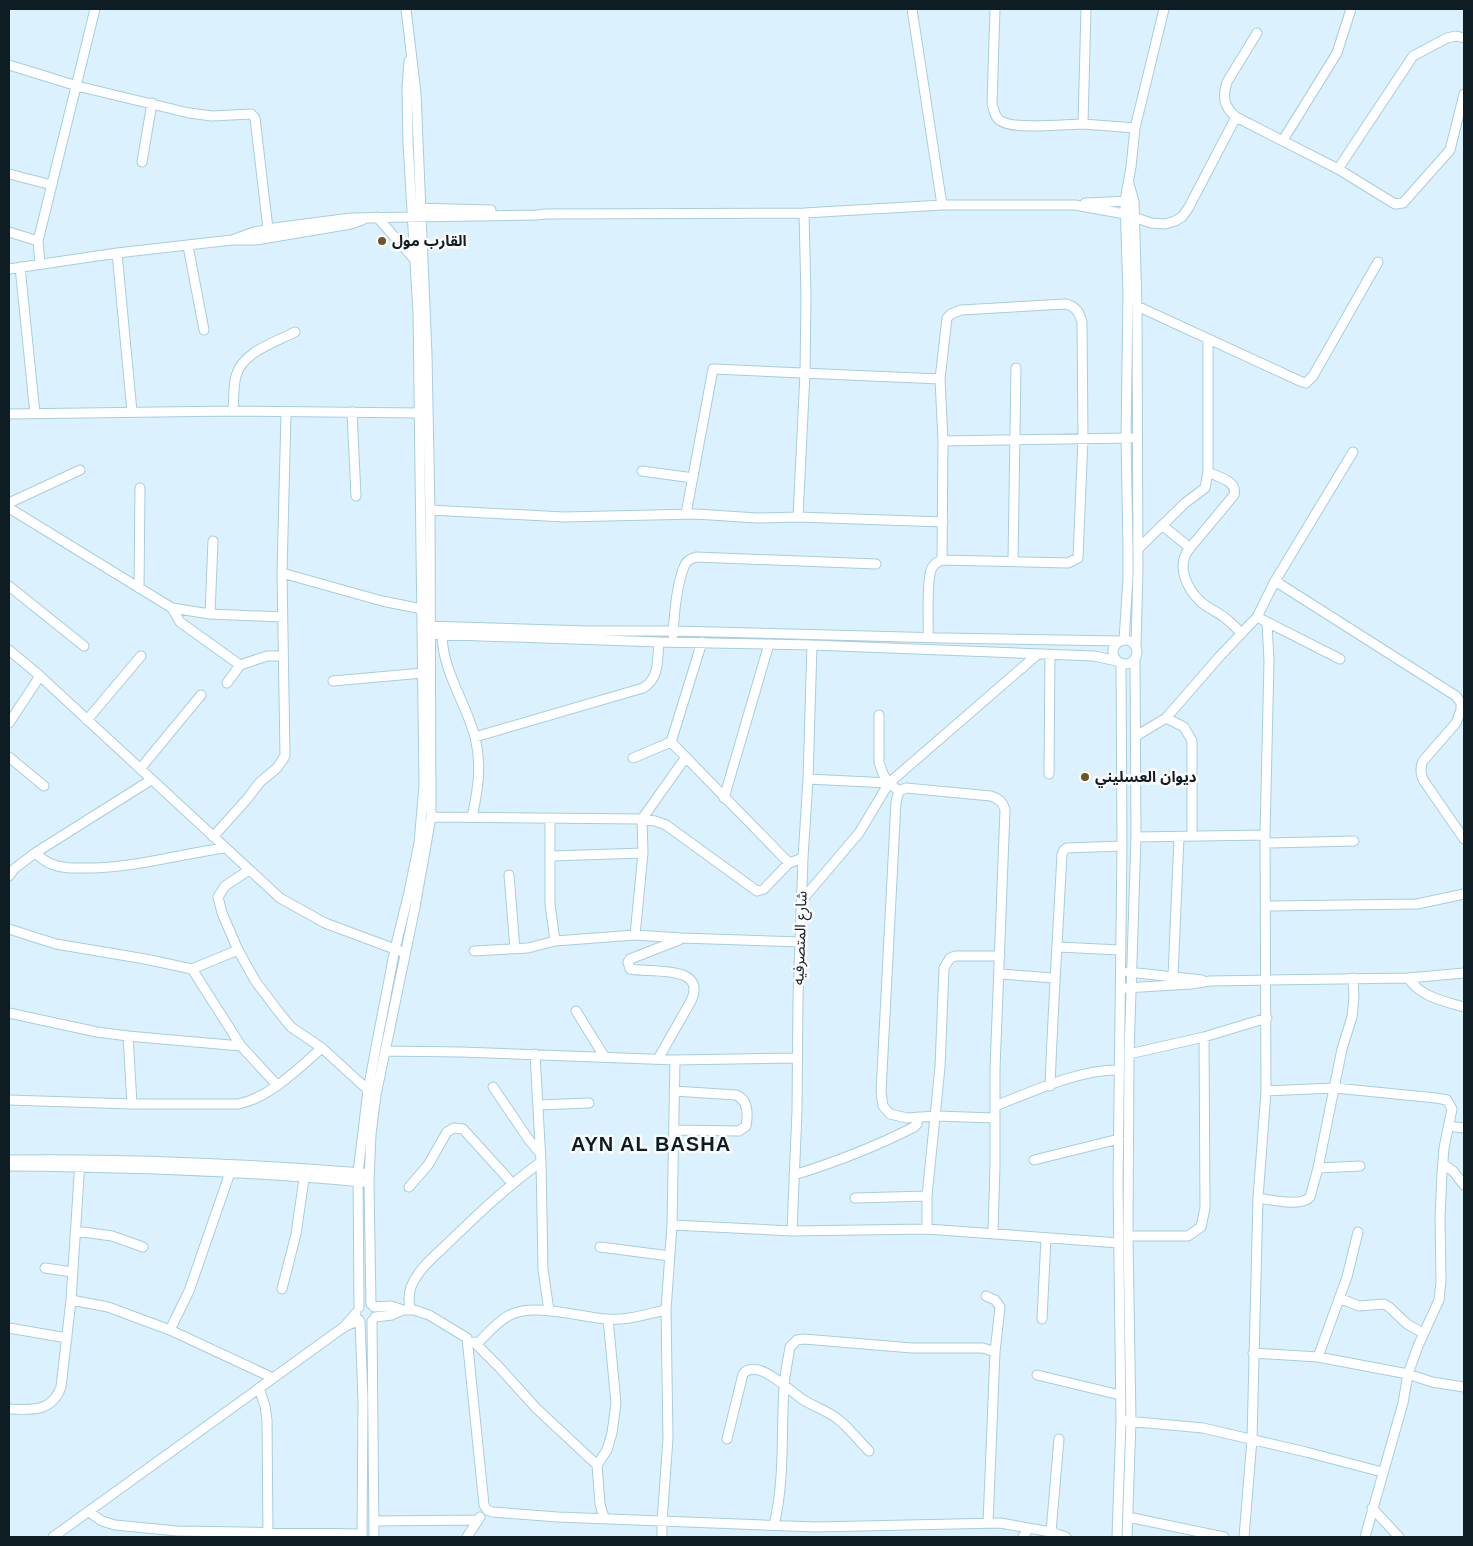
<svg xmlns="http://www.w3.org/2000/svg" width="1473" height="1546" font-family="Helvetica,'Noto Sans Arabic',sans-serif">
	<style>
		.lines { fill: none; stroke-linecap: round; stroke-linejoin: round }
		.minor-casing { stroke: #a7cddf; stroke-width: 11 }
		.minor { stroke: #fff; stroke-width: 9 }
		.poi-dot { fill: #6a5726; stroke: #fbfbfb; stroke-width: 2 }
		.labels { text-anchor: middle; stroke-width: 5; stroke-linejoin: round; paint-order: stroke }
		.poi-label { font-size: 15px; font-weight: bold; fill: #0e1c23; stroke: #fbfbfb; text-anchor: start }
		.street-label { font-size: 15px; fill: #0e1c23; stroke: #fbfbfb }
		.district-label { font-size: 20px; font-weight: bold; letter-spacing: 1px; fill: #0e1c23; stroke: #fbfbfb }
	</style>
	<rect width="100%" height="100%" fill="#dbf2fe"/>
	<g class="lines">
		<defs>
			<path id="minor" d="M912,9L942,205
				M995,9L992,104C994,110 995,118 1001,121C1013,130 1066,124 1083,124
				M1086,9L1083,124L1135,128
				M9,65L77,86L189,113L212,116L251,114L255,118L268,229
				M1236,117L1338,169L1413,56L1447,38L1456,36L1464,38
				M1283,140L1337,53L1351,9
				M142,162L152,103
				M1338,169L1395,204L1403,203L1450,150L1464,94
				M9,174L52,185
				M1129,184L1134,201L1137,306L1138,569L1136,645
				M1085,203L1129,201
				M414,208L491,210
				M804,213L942,205H1075L1125,214L1151,223L1165,224L1175,221L1182,217L1189,207L1236,117C1224,107 1222,97 1227,82L1257,33
				M377,217L415,260
				M9,232L38,241
				M232,240L254,232L274,228L351,218L537,215L546,214L804,213L806,296L805,373L798,517
				M188,246L204,330
				M117,253L132,412
				M40,264L38,241L95,9
				M20,267L35,414
				M9,269L117,253L232,240H256L351,224L362,220
				M1137,306L1302,382L1306,383L1313,376L1378,262
				M233,411C234,400 233,387 236,376C242,352 276,342 295,332
				M352,412L356,496
				M9,414L233,411L419,413
				M943,441L1131,438
				M642,471L693,478
				M9,503L80,470
				M9,508L172,608L210,614L282,617
				M430,510L564,517L696,514L757,518L798,517L943,522
				M686,514L713,369L940,379
				M1162,525L1190,548L1234,495C1238,481 1218,477 1208,472
				M1190,548C1175,565 1187,589 1201,602C1208,608 1217,612 1224,617C1230,622 1236,627 1241,633
				M1138,549L1185,503L1205,488L1208,472V341
				M1013,561L1016,368
				M282,573L382,601L422,609
				M1275,581L1456,696L1461,703V710L1456,723L1423,761C1420,768 1420,774 1424,781L1464,839
				M9,586L84,646
				M139,588L140,488
				M172,608L180,622L240,665
				M210,614L213,541
				M425,626L587,631H674L944,638L1120,641
				M425,634L659,642L812,645L1094,656L1117,661
				M673,635C674,616 677,584 684,567C686,561 690,559 696,557L876,564
				M442,636C443,672 466,703 475,737C482,765 478,790 472,817
				M928,638C929,620 926,585 931,570C933,564 937,562 942,560L1068,563L1078,558L1083,439L1082,322C1079,312 1076,306 1065,304L961,310L951,314L947,318L940,379L943,441L942,560
				M1113 652a12 12 0 1 1 24 0a12 12 0 1 1-24 0Z
				M1124,640L1128,578V549L1126,438L1128,294L1125,201L1131,167L1135,128L1164,9
				M9,650L40,676L280,898L325,923L400,951
				M1340,659L1257,617L1275,581L1353,452
				M333,681L423,673
				M227,683L240,665L267,656H283
				M879,715V762L883,774L889,783
				M1166,718L1184,727L1192,741V836
				M87,720L141,656
				M9,723L40,676
				M1136,736L1166,718L1220,656L1257,617
				M475,737L643,688C660,678 657,660 659,642
				M671,742L789,863
				M9,757L44,786
				M633,758L671,742L702,642
				M140,769L201,695
				M1049,774L1050,655
				M808,779L889,783L899,791L906,788L991,796C999,799 1003,802 1005,810L995,1069V1166L993,1233
				M899,791L896,802L881,1092L883,1106L890,1114L907,1118L936,1116L995,1118
				M724,798L769,644
				M431,817L642,819L655,821L666,825L757,891L764,889L789,863L803,858
				M213,837L247,799L260,782L277,768L285,756L282,573L286,413
				M1136,837L1265,835
				M1266,843L1354,841
				M35,853C40,857 44,861 51,864C64,869 78,868 92,868C138,867 180,854 225,848
				M551,856L643,853
				M249,870L225,886L218,897L222,913L238,950L256,982L278,1011L291,1027L322,1048L368,1090
				M509,875L515,949
				M9,876L14,869L35,853L151,780
				M802,900L859,833L889,783L1038,654
				M1266,906L1417,904L1464,894
				M9,929L56,944L145,959L192,969L238,950
				M635,935L643,853L642,819L686,757
				M555,941L635,935L681,938L801,942
				M1058,947L1120,950
				M474,951L528,948L555,941L550,904V818
				M192,969L241,1046L277,1085
				M1128,972L1202,980
				M1000,974L1054,978
				M1173,976L1179,837
				M1408,978C1421,997 1443,1001 1464,1007
				M1125,988L1191,984L1210,981L1408,978L1464,973
				M576,1011L604,1056
				M9,1013L97,1032L128,1036L241,1046
				M128,1036L132,1104
				M385,1051L460,1052L675,1060L797,1058
				M535,1054L541,1162L543,1269L549,1311
				M1129,1054L1204,1037L1267,1018
				M658,1059L691,1001C708,964 650,973 630,969L628,962L630,959L679,940
				M1050,1086C1053,1008 1058,931 1062,854L1064,850L1067,848L1122,846
				M493,1087L529,1140L540,1153
				M1266,1091L1335,1088L1436,1098L1447,1100L1452,1109L1444,1148L1442,1173L1440,1217L1441,1281L1439,1300L1418,1346L1408,1374L1403,1403L1365,1537
				M9,1100L132,1104H238C270,1098 297,1069 322,1048
				M538,1105L589,1103
				M995,1106C1032,1092 1079,1069 1119,1070
				M1449,1126L1464,1128
				M674,1130L739,1131L746,1126C748,1115 749,1100 736,1095L674,1091
				M9,1160C127,1158 245,1164 363,1173
				M1034,1160L1119,1139
				M1443,1164L1453,1171L1464,1185
				M9,1166C127,1167 245,1171 363,1182
				M1318,1168L1360,1166
				M794,1175C836,1162 875,1147 914,1127L917,1124L918,1117
				M409,1187L428,1165L447,1132L454,1128L463,1129L512,1183
				M855,1198L927,1196
				M1258,1198C1271,1200 1302,1207 1310,1197L1318,1168L1342,1049L1352,1017L1354,997L1353,978
				M672,1225L792,1231L927,1229L1119,1243
				M927,1229V1196L940,1067L944,968L950,958L955,956H1000
				M76,1231L112,1236L143,1247
				M792,1231L797,1111L798,998L803,858L808,779L812,645
				M1128,1236H1188L1201,1227L1205,1208L1204,1037
				M600,1247L670,1256
				M45,1268L72,1272
				M282,1289L296,1234L305,1172
				M986,1296L995,1300L1000,1307L995,1352L988,1523
				M1339,1298L1359,1306L1384,1304L1389,1307L1407,1324L1423,1333
				M71,1300L108,1307L170,1330L273,1378
				M371,1304L369,1182L371,1134L376,1095L415,907L431,817L430,510L427,355L416,93L406,9
				M359,1307L358,1173L368,1090L377,1042L395,949L409,892L419,843L424,786L418,313L408,143L407,87L409,61
				M374,1307L391,1306L403,1310H414L429,1315L467,1338L484,1505L487,1510L492,1512L558,1517L815,1527L1000,1523L1051,1532L1066,1537
				M410,1310C409,1302 408,1294 411,1287C417,1271 433,1257 445,1246C476,1216 506,1187 541,1162
				M375,1317L392,1315L403,1310
				M1042,1319L1046,1238
				M360,1321L363,1399L362,1537
				M372,1321L374,1537
				M344,1327L356,1313
				M9,1328L67,1338
				M170,1330L189,1291L232,1167
				M474,1342L499,1367L536,1408L597,1465
				M477,1344C487,1334 496,1323 508,1316C532,1302 580,1317 606,1319C626,1321 647,1314 666,1310
				M1253,1353L1318,1357L1408,1374L1432,1382L1464,1387
				M1318,1357L1347,1277L1358,1232
				M1037,1375L1120,1395
				M259,1388L265,1406L267,1420L268,1532
				M9,1409C32,1410 52,1412 61,1387L71,1300L80,1161
				M1126,1421L1203,1428L1306,1452L1382,1472
				M727,1439L743,1374C757,1357 790,1391 802,1399C814,1407 829,1411 839,1420C850,1429 859,1441 869,1451
				M1372,1508L1399,1537
				M89,1512L102,1521L115,1525L177,1531L362,1534
				M1128,1517L1224,1537
				M604,1518L600,1504L597,1465L607,1450L612,1433L616,1403L608,1319
				M374,1521L478,1520
				M774,1525C785,1480 781,1432 784,1386C785,1373 788,1360 790,1347L797,1340L804,1339L912,1348H983L995,1352
				M1051,1532L1059,1439
				M53,1537L330,1337L344,1327L359,1320
				M467,1537L480,1517
				M662,1537V1522L668,1438L666,1310L672,1225L675,1060
				M1023,1537L1029,1528
				M1117,1537L1121,1421L1118,1184L1122,846L1121,664
				M1127,1537L1131,1421L1128,1236L1129,1054L1136,837L1135,661
				M1244,1537L1252,1439L1258,1198L1266,1091L1265,835L1269,661L1267,623"/>
		</defs>
		<use href="#minor" class="minor-casing"/>
		<use href="#minor" class="minor"/>
	</g>
	<g class="poi-dot">
		<circle cx="382" cy="241" r="5"/>
		<circle cx="1085" cy="777" r="5"/>
	</g>
	<g class="labels">
		<g class="poi-label">
			<text x="392" y="246">القارب مول</text>
			<text x="1095" y="782">ديوان العسليني</text>
		</g>
		<g class="street-label">
			<text transform="translate(800 938) rotate(-88)" y="5">شارع المتصرفيه</text>
		</g>
		<g class="district-label">
			<text x="651" y="1151">AYN AL BASHA</text>
		</g>
	</g>
	<rect width="1473" height="1546" fill="none" stroke="#0e1c23" stroke-width="20"/>
</svg>
